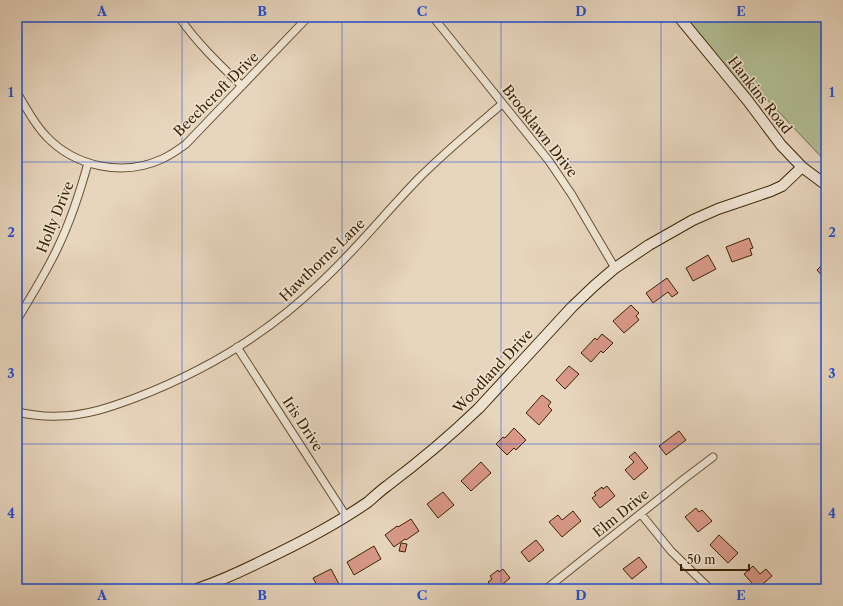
<svg xmlns="http://www.w3.org/2000/svg" width="843" height="606" font-family="'Libre Caslon Text',serif">
	<style>
		.green { fill: #b1be94; stroke: #76704a }
		.building { fill: #d99888; stroke: #3b2301 }
		.lines { fill: none; stroke-linecap: round; stroke-linejoin: round }
		.street-casing { stroke: #665030; stroke-width: 9 }
		.secondary-casing { stroke: #3b2301; stroke-width: 12 }
		.street { stroke: #efe4d4; stroke-width: 7 }
		.secondary { stroke: #efe4d4; stroke-width: 10 }
		.grid { fill: none; stroke: #1d4ed8; stroke-width: 1; stroke-opacity: 0.55 }
		.labels { text-anchor: middle; stroke-width: 3; stroke-linejoin: round; paint-order: stroke }
		.street-label { font-size: 14px; fill: #3b2301; stroke: #efe4d4 }
		.neatline { fill: none; stroke: #1d4ed8; stroke-width: 1.5 }
		.grid-label { font-size: 13px; text-anchor: middle; font-weight: bold; fill: #1d4ed8 }
	</style>
	<rect width="100%" height="100%" fill="#e7d5bd"/>
	<filter id="stains"><feTurbulence type="fractalNoise" baseFrequency=".005" numOctaves="4"/><feColorMatrix values="0 0 0 0 .2 0 0 0 0 .09 0 0 0 0 .02 0 0 0 .5 -.17"/></filter>
	<radialGradient id="worn" r=".72"><stop offset=".6" stop-color="#630" stop-opacity="0"/><stop offset="1" stop-color="#630" stop-opacity=".3"/></radialGradient>
	<path class="green" d="M679,17H826V162L760,92L748,102Z"/>
	<path class="building" d="M749,238L753,248L750,249L752,255L732,262L726,247Z
		M708,255L716,269L693,281L686,268Z
		M826,261V278L825,279L817,270Z
		M667,278L678,293L672,297L668,292L653,303L646,293Z
		M631,305L639,313L636,316L639,320L624,333L613,321Z
		M602,334L613,343L603,353L601,351L591,362L581,353L595,338L597,340Z
		M569,366L579,374L565,389L556,380Z
		M542,395L551,402L548,406L552,410L539,425L526,413Z
		M514,428L526,440L516,450L514,448L507,455L496,444L503,437L505,438Z
		M679,431L686,440L666,455L659,446Z
		M635,452L648,468L634,480L625,470L634,462L629,457Z
		M481,462L491,473L471,491L461,481Z
		M607,486L615,496L600,508L592,498L596,495L594,493L602,487L603,489Z
		M443,492L454,505L438,518L427,504Z
		M696,508L699,512L702,510L712,521L698,532L685,517Z
		M573,511L581,521L562,537L549,522L558,515L562,520Z
		M411,519L419,531L406,540L405,539L394,547L385,535L397,526L398,527Z
		M719,535L738,553L728,563L710,545Z
		M536,540L544,550L529,562L521,552Z
		M401,543L407,544L405,552L399,551Z
		M374,546L381,559L354,575L347,562Z
		M639,557L647,567L632,579L623,569Z
		M753,566L760,574L766,569L772,576L757,589L744,574Z
		M331,569L339,584L328,589H319L313,578Z
		M503,569L510,578L497,589H494L488,582L492,579L490,576L498,570L499,572Z"/>
	<g class="lines">
		<defs>
			<path id="street" d="M179,17C197,43 220,65 242,86
				M433,17L549,161L572,195L615,268
				M17,93C26,107 34,124 46,136C75,167 123,177 162,159C171,155 178,150 186,144L308,17
				M17,320C31,296 46,273 58,247C71,220 80,192 88,163
				M237,347L346,516
				M17,412C31,415 45,417 59,416C85,416 111,407 135,398C203,372 267,334 319,284C355,251 385,213 419,178C445,152 474,128 502,104
				M641,514L671,551L710,589
				M546,589L684,479L713,457"/>
			<path id="secondary" d="M679,17L748,101L781,145L802,167L826,185
				M197,589C220,581 242,571 264,560C300,543 335,525 368,502C374,497 380,491 387,486C419,462 450,436 479,408L572,307L594,286L615,268L649,245L693,220L718,209L771,191L782,186L802,167"/>
		</defs>
		<use href="#street" class="street-casing"/>
		<use href="#secondary" class="secondary-casing"/>
		<use href="#street" class="street"/>
		<use href="#secondary" class="secondary"/>
	</g>
	<path class="grid" d="M182,17V589M342,17V589M501,17V589M661,17V589M17,162H826M17,303H826M17,444H826"/>
	<g class="labels">
		<g class="street-label">
			<text transform="translate(216 94) rotate(-45)" y="5">Beechcroft Drive</text>
			<text transform="translate(760 95) rotate(52)" y="5">Hankins Road</text>
			<text transform="translate(540 131) rotate(52)" y="5">Brooklawn Drive</text>
			<text transform="translate(55 217) rotate(-68)" y="5">Holly Drive</text>
			<text transform="translate(322 260) rotate(-44)" y="5">Hawthorne Lane</text>
			<text transform="translate(493 371) rotate(-47)" y="5">Woodland Drive</text>
			<text transform="translate(303 424) rotate(57)" y="5">Iris Drive</text>
			<text transform="translate(621 513) rotate(-39)" y="5">Elm Drive</text>
		</g>
	</g>
	<rect width="843" height="606" fill="none" stroke="#e7d5bd" stroke-width="44"/>
	<path d="M681 564v6h68v-6" fill="none" stroke="#3b2301" stroke-width="2"/>
	<text x="687" y="564" font-size="12" fill="#3b2301" stroke="#efe4d4" stroke-width="3" paint-order="stroke">50 m</text>
	<rect x="22" y="22" width="799" height="562" class="neatline"/>
	<g class="grid-label">
		<text x="102" y="16">A</text>
		<text x="262" y="16">B</text>
		<text x="422" y="16">C</text>
		<text x="581" y="16">D</text>
		<text x="741" y="16">E</text>
		<text x="11" y="97">1</text>
		<text x="832" y="97">1</text>
		<text x="11" y="237">2</text>
		<text x="832" y="237">2</text>
		<text x="11" y="378">3</text>
		<text x="832" y="378">3</text>
		<text x="11" y="518">4</text>
		<text x="832" y="518">4</text>
		<text x="102" y="600">A</text>
		<text x="262" y="600">B</text>
		<text x="422" y="600">C</text>
		<text x="581" y="600">D</text>
		<text x="741" y="600">E</text>
	</g>
	<rect width="100%" height="100%" filter="url(#stains)"/>
	<rect width="100%" height="100%" fill="url(#worn)"/>
</svg>
